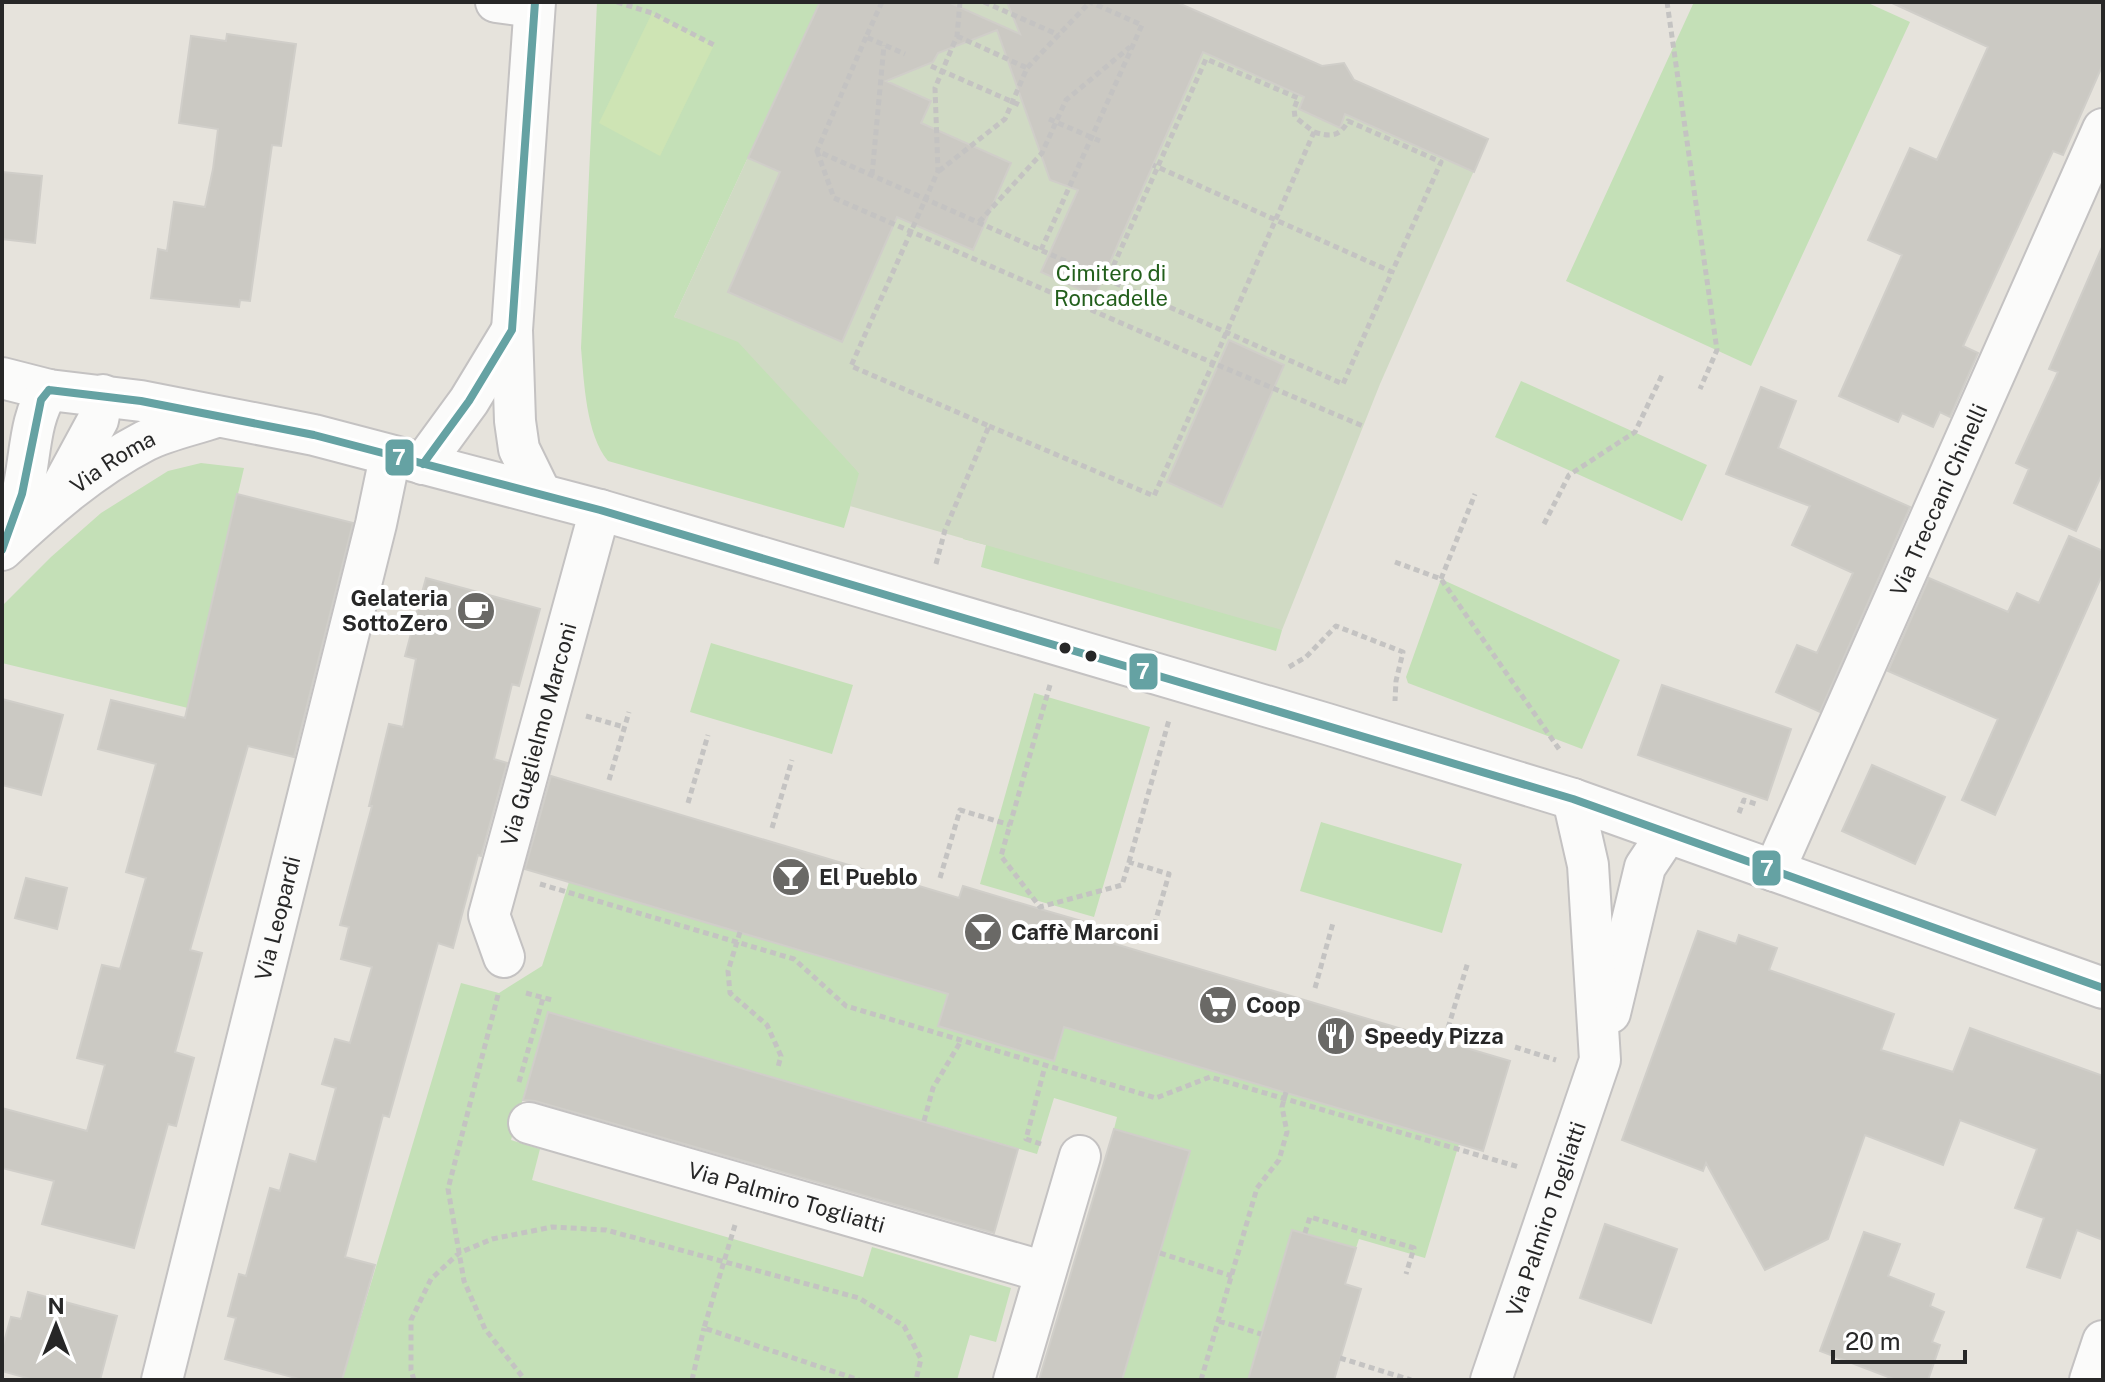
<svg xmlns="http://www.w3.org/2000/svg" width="2105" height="1382" font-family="'Public Sans',sans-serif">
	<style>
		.green { fill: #c4e0b7 }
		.cemetery { fill: #d0dac4 }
		.pitch { fill: #cee4b4 }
		.building { fill: #cbc9c3; stroke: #d0cec9; stroke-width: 2 }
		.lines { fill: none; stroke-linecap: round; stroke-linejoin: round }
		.minor-casing { stroke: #c4c2c2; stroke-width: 44 }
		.path { stroke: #c4c3c2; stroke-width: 5; stroke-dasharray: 6 4; stroke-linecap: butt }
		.minor { stroke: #fbfbfa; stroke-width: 40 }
		.bus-1-casing { stroke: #fff; stroke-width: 14 }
		.bus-1 { stroke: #65a2a3; stroke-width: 8 }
		.bus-dot { fill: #272727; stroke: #fff; stroke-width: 3 }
		.labels { text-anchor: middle; stroke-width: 8; stroke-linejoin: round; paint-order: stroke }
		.park-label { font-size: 22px; fill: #235f1c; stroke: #fff }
		.street-label { font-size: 22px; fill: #272727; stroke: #fff }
		.poi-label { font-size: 22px; font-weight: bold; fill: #272727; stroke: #fff; text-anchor: start }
		.line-badge { stroke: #fff; stroke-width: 3 }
		.badge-label { font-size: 22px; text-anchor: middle; font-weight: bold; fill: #fff }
	</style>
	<rect width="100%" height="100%" fill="#e6e3dc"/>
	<path class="green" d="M597,2H820L674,317L748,339L860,474L844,528L608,461C586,435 584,381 581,348Z
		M1694,2H1866L1910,22L1751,366L1566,281Z
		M1521,381L1707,465L1682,521L1495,437Z
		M1002,449L1282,630L1276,651L981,567L986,545L963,539Z
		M201,463L244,468L188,708L2,663V606L51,557L101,513L168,471Z
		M1441,579L1620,660L1582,749L1408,683L1406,677Z
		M711,643L853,685L832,754L690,712Z
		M1034,693L1150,727L1094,917L980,884Z
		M1321,822L1462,864L1442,933L1300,891Z
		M569,882L948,994L1054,1061L1064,1027L1459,1144L1425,1258L1359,1239L1356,1248L1293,1230L1248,1380H1122L1190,1151L1114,1129L1117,1117L1054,1098L1037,1154L548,1012L511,1140L540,1149L532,1180L863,1277L872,1247L1011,1288L996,1342L970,1335L957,1380H342L461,983L499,993L542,966Z"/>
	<path class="cemetery" d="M820,2H1176L1327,69L1340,63L1347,67L1350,78L1488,139L1380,384L1282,630L850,506L859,473L738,342L674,317Z"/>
	<path class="pitch" d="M652,13L714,45L660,156L599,123Z"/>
	<path class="building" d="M820,2H948L1020,34L1007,2H1176L1322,66L1344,63L1354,80L1488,139L1474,172L1345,114L1340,128L1299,109L1304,97L1203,52L1095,296L1041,272L1078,190L1050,180L997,30L938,53L933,62L886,81L931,101L921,123L1011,163L973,250L897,217L842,342L728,292L780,172L748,158Z
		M1890,2H2103V64L2063,155L2053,151L1963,346L1978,353L1950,417L1940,412L1933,427L1902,413L1898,422L1839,396L1902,255L1868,240L1910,148L1937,160L1988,47Z
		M227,34L296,44L281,146L272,145L250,301L240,300L239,307L151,298L158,249L167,251L174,202L205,207L213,169L218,129L179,123L191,36L226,41Z
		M2,172L42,176L35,243L2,239Z
		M2103,245V472L2076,531L2014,503L2029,469L2016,463L2058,372L2049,369Z
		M1229,340L1284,365L1222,507L1167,482Z
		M1761,387L1796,401L1778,448L1910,507L1820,712L1776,692L1797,645L1817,653L1853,573L1792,545L1810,506L1726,474Z
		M237,494L353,523L294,757L248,746L190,950L202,953L175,1052L194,1058L176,1126L168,1124L134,1248L42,1224L54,1181L2,1168V1108L87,1131L105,1065L77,1058L102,965L120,969L146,878L126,872L156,764L98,749L111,700L185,718Z
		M2069,536L2103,551V573L1995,815L1962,800L1998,719L1888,671L1929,578L2008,612L2017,593L2039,603Z
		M426,578L540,609L519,686L512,684L494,759L507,763L481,856L478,855L453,948L438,943L389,1117L383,1115L345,1257L375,1265L342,1380H303L225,1359L236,1318L228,1316L239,1274L246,1276L270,1188L280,1191L290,1154L316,1162L336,1088L322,1084L335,1039L350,1043L372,967L341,959L349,927L340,925L372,806H369L389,724L403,727L416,659L405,656Z
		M1662,685L1791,729L1767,800L1638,755Z
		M2,699L63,715L41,795L2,785Z
		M1872,765L1945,797L1915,864L1842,831Z
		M551,776L959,898L963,886L1040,909L1109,929L1105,941L1510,1061L1483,1151L1064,1027L1054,1061L938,1026L948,994L525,869Z
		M26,878L67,888L57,929L15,918Z
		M1698,931L1736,944L1739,935L1777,948L1769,970L1894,1014L1881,1050L1953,1072L1970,1028L2103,1076V1240L2077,1230L2060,1278L2027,1267L2044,1218L2015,1208L2037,1149L1960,1120L1943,1165L1865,1135L1828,1239L1765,1270L1706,1163L1703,1171L1622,1140Z
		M548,1012L1018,1149L994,1233L535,1101L523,1100Z
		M1114,1129L1190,1151L1122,1380H1039Z
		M1605,1224L1677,1249L1651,1323L1580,1298Z
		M1292,1230L1356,1248L1345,1284L1361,1289L1334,1380H1248Z
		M1864,1232L1900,1244L1888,1276L1934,1294L1930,1306L1944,1312L1932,1342L1940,1345L1928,1380H1896L1820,1351Z
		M28,1292L117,1316L100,1380H34L2,1371V1349L11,1317L21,1319Z"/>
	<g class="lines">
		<defs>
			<g id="minor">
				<path d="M496,2L534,7"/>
				<path d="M535,2L512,330L515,421L519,449L541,494"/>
				<path d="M2,378L49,390L141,401L314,435L600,510L1327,724L1573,799L2103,988"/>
				<path d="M423,464L469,401L512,330"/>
				<path d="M59,492L98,420L103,395"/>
				<path d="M5,542C11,526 18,510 22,494C31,460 28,419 49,390"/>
				<path id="s1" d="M2,550C46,509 91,469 145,441C167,430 193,425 216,417"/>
				<path id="s2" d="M1774,871L2103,129"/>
				<path id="s3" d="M504,957L489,915L600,510"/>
				<path d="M1610,1013L1645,867L1667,834"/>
				<path id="s4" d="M529,1123L1045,1272"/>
				<path id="s5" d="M162,1380L376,524L390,457"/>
				<path d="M1014,1380L1080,1156"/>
				<path id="s6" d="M1491,1380L1600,1060L1588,865L1573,799"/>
				<path d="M2090,1380L2103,1341"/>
			</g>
		</defs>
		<use href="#minor" class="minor-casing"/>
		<path class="path" d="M617,2L652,13L714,45
			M882,2L866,37L905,54
			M984,2L1059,35
			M1667,2L1717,350L1700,389
			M957,36L1027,68
			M866,37L817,151L1343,384L1392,272L1153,165
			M931,66L1022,106
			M1049,119L1100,141
			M1314,132C1330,137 1340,137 1348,121L1441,162L1392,272
			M817,151L834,198L1213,363L1314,132L1295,117L1294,109L1298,98L1206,59L1107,280
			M939,171L1005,119L1027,68L1090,2
			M872,175L884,45
			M979,222L1042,153L1066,100L1130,47
			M1041,250L1142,25L1090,2
			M989,426L1154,496L1213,363L1363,426
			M1544,524L1569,475L1635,432L1663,373
			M1395,562L1441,579L1559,749
			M936,564L945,530L989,426L851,366L938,171L935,88L957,36L960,2
			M1441,579L1475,494
			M1289,667L1306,657L1336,626L1403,652L1396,681L1395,701
			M1050,685L1001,856L1040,907L1122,885L1129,862L1169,874L1150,940
			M586,716L624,727
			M609,780L629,712
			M688,803L708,735
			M1739,813L1744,800L1759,805
			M772,828L792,760
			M1129,862L1169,720
			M940,878L960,810L1010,825
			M540,884L794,959L846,1006L1156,1098L1210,1077L1519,1167
			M740,932L728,971L730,993L767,1025L781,1056L778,1067
			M1315,988L1333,923
			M526,993L552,1000
			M498,995L448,1189L464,1281L485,1329L525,1380
			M1448,1028L1468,962
			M1515,1047L1556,1060
			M519,1082L543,998
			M924,1121L933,1088L961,1041
			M1041,1144L1026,1139L1045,1066
			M735,1225L704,1328L859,1380
			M1305,1233L1310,1217L1414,1248L1406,1274
			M1160,1253L1232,1276
			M1219,1321L1261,1334
			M1340,1358L1411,1380
			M414,1380L411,1370V1320L431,1279L459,1253L492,1239L552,1227L606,1230L859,1298L904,1326L921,1359L916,1380
			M692,1380L704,1328
			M1201,1380L1257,1188L1279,1160L1287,1132L1282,1107L1286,1092"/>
		<use href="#minor" class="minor"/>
		<defs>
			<path id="bus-1" d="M49,390L141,401L314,435L600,510L1573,799L2103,988
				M423,464L469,401L512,330L535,2
				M2,550L22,494L41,400L49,390"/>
		</defs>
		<use href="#bus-1" class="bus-1-casing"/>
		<use href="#bus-1" class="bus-1"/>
	</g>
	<defs>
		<symbol id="cafe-disc" viewBox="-11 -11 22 22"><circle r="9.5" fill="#6a6966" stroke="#fff"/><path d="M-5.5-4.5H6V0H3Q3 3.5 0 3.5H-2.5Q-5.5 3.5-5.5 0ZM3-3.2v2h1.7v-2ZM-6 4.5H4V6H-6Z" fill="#fff"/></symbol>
		<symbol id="bar-disc" viewBox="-11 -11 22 22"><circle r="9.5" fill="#6a6966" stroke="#fff"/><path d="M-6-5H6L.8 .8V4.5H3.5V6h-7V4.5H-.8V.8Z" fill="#fff"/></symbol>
		<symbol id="supermarket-disc" viewBox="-11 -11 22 22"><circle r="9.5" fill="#6a6966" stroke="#fff"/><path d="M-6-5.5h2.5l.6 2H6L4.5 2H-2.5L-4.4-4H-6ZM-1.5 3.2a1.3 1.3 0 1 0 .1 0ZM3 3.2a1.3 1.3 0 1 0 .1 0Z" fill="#fff"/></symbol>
		<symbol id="restaurant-disc" viewBox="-11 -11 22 22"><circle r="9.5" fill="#6a6966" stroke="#fff"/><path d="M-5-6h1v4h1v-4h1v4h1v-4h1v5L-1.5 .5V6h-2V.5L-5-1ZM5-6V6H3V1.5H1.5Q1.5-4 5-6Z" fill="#fff"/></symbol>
	</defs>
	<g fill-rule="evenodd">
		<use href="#cafe-disc" x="454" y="589" width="44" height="44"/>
		<use href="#bar-disc" x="769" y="855" width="44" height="44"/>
		<use href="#bar-disc" x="961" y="910" width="44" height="44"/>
		<use href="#supermarket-disc" x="1196" y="983" width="44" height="44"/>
		<use href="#restaurant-disc" x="1314" y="1014" width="44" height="44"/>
	</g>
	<g class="bus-dot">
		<circle cx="1065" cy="648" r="7"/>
		<circle cx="1091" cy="656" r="7"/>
	</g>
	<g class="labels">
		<g class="park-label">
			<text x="1111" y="281">Cimitero di<tspan x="1111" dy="25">Roncadelle</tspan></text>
		</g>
		<g class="street-label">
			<text dy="8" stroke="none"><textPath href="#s1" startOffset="142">Via Roma</textPath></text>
			<text dy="8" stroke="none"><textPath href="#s2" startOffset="406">Via Treccani Chinelli</textPath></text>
			<text dy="8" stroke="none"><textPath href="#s3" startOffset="232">Via Guglielmo Marconi</textPath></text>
			<text dy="8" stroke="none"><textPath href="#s5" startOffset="476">Via Leopardi</textPath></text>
			<text dy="8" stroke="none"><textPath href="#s4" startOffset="268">Via Palmiro Togliatti</textPath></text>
			<text dy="8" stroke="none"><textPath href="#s6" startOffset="170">Via Palmiro Togliatti</textPath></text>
		</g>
		<g class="poi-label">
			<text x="448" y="606" text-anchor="end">Gelateria<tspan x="448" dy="25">SottoZero</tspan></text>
			<text x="819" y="885">El Pueblo</text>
			<text x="1011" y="940">Caffè Marconi</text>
			<text x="1246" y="1013">Coop</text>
			<text x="1364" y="1044">Speedy Pizza</text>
		</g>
	</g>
	<g class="line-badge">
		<rect x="384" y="438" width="31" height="39" rx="8" fill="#65a2a3"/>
		<rect x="1128" y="652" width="31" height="39" rx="8" fill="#65a2a3"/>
		<rect x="1751" y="849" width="31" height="38" rx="8" fill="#65a2a3"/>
	</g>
	<g class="badge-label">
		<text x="399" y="465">7</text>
		<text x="1143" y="679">7</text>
		<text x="1767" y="876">7</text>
	</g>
	<rect width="2105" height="1382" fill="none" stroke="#272727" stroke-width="8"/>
	<g transform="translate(56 1326)" stroke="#ffffff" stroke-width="6" paint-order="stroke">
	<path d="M0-6L14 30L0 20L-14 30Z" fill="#272727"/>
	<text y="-12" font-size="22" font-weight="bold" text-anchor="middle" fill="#272727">N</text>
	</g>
	<path d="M1833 1350v12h132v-12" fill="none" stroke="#272727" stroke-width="4"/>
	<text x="1845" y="1350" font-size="24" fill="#272727" stroke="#ffffff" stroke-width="6" paint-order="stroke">20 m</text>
</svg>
